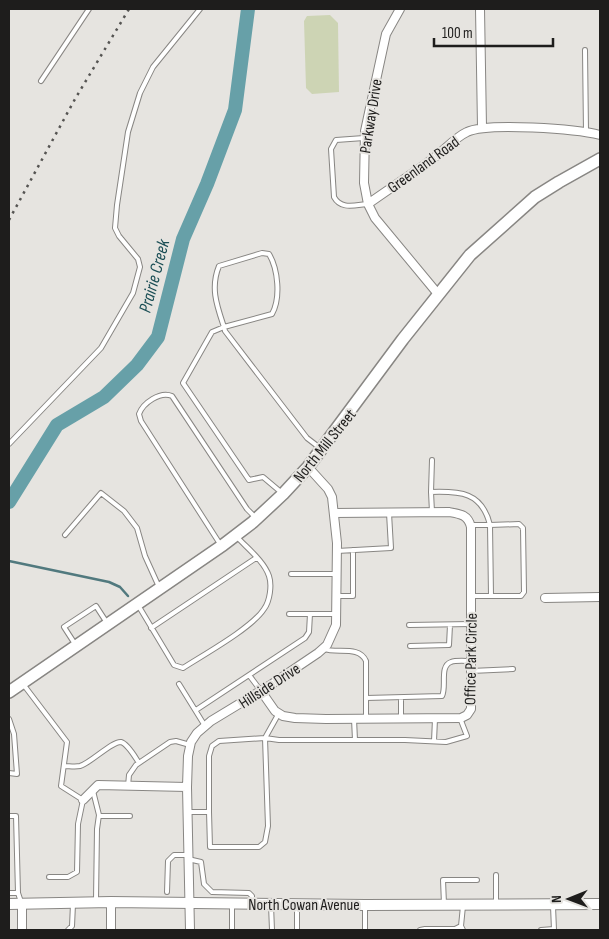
<svg xmlns="http://www.w3.org/2000/svg" width="609" height="939" font-family="'Sofia Sans Condensed',sans-serif">
	<style>
		.green { fill: #cdd4b4 }
		.lines { fill: none; stroke-linecap: round; stroke-linejoin: round }
		.stream { stroke: #51797e; stroke-width: 2.5 }
		.river { stroke: #67a0a8; stroke-width: 14 }
		.service-casing { stroke: #888683; stroke-width: 6 }
		.minor-casing { stroke: #888683; stroke-width: 10 }
		.tertiary-casing { stroke: #888683; stroke-width: 12 }
		.secondary-casing { stroke: #888683; stroke-width: 14 }
		.service { stroke: #fff; stroke-width: 4 }
		.minor { stroke: #fff; stroke-width: 8 }
		.tertiary { stroke: #fff; stroke-width: 10 }
		.secondary { stroke: #fff; stroke-width: 11 }
		.rail { stroke: #555452; stroke-width: 2.5; stroke-dasharray: 2.5 5; stroke-linecap: butt }
		.labels { text-anchor: middle; stroke-width: 4; stroke-linejoin: round; paint-order: stroke }
		.street-label { font-size: 16px; fill: #1e1d1c; stroke: #e6e4e0 }
		.water-label { font-size: 18px; font-style: italic; fill: #1b4e55; stroke: #e6e4e0 }
	</style>
	<rect width="100%" height="100%" fill="#e6e4e0"/>
	<path class="green" d="M330,15L338,23L339,92L312,94L306,88L304,21L307,16Z"/>
	<g class="lines">
		<path class="stream" d="M9,561L109,582L120,587L128,596"/>
		<path class="river" d="M9,502L57,425L104,397L137,365L158,337L183,239L207,184L235,110L248,9"/>
		<defs>
			<path id="service" d="M585,50L586,132
				M41,81L89,9
				M364,138L336,140L331,149L334,197C341,210 355,205 368,204
				M9,444L101,348L133,293L140,267L138,259L119,236L115,228L117,205L128,132L140,93L153,67L200,9
				M431,492L432,460
				M282,493L263,477L249,480L183,383L212,332L224,327L272,314C281,298 278,269 269,254L262,253L219,266C210,288 217,306 224,327L225,331L307,438L320,448
				M432,512L431,492C460,491 482,492 490,525L519,524L523,528L524,592L521,596H471
				M470,525H490L491,596
				M65,535L101,493L124,511L137,528L145,556L159,587
				M220,544L141,421L139,414C143,403 160,391 172,396L247,509L255,517
				M337,551L391,548L389,513
				M291,574H336
				M337,596H353V550
				M138,605L174,665L183,668C203,655 252,628 264,609C270,601 272,585 269,576C264,561 247,548 237,537
				M289,614H310
				M409,625L471,624
				M151,628L256,558
				M75,644L64,627L96,606L107,623
				M410,646L449,645L450,625
				M324,649C337,654 359,645 366,661V719
				M471,671L513,669
				M249,675L261,691
				M23,684L67,742L61,786L83,800L78,824L77,872L68,877H49
				M179,684L205,726
				M366,698L442,696C447,687 439,666 451,662C456,660 465,661 471,661
				M401,698V719
				M196,710L305,638L309,632L310,614H336
				M9,719L14,734L17,774L9,773
				M354,719L355,740
				M434,741L435,719
				M64,766C69,766 75,767 80,766C91,763 112,741 121,742C128,744 135,757 139,763
				M128,786L129,775L136,765L170,742L176,741L190,745
				M93,791L99,815L97,829L96,900
				M188,812H209V756L212,746L219,741L265,738L279,713
				M209,812L210,847H259L265,842L268,826L265,738L279,740H405L446,742L467,736L460,718
				M9,816H16L18,893L21,902
				M99,816H130
				M188,859L201,862L204,884L212,892L249,893L252,896V902
				M496,875V904
				M167,892L168,861L174,855H188
				M9,893H18
				M444,904L443,880H477
				M232,905V930
				M271,905L272,930
				M297,905V930
				M365,905V930
				M553,906L554,930
				M68,930L72,926L73,904
				M420,930L425,929H455L461,926
				M463,930L461,926L463,906
				M541,930L554,929"/>
			<path id="minor" d="M400,9L386,34L365,131L364,183L368,204L375,218L438,294
				M480,9L482,127
				M368,204C389,189 411,175 431,160C443,152 454,138 467,132C487,122 577,129 600,135
				M545,598L600,597
				M261,691L275,711L283,716L295,718L326,719L461,718L467,715L471,709V527C468,515 461,514 449,512L334,513
				M83,800L98,785L187,787
				M111,902V930
				M22,904V930
				M190,930L187,787L188,756L191,742L197,733L211,721L272,684L318,653L327,645L336,625L337,543L332,497L328,489L308,467"/>
			<path id="tertiary" d="M9,904L111,902L365,905L600,904"/>
			<path id="secondary" d="M9,692L223,545L253,522L283,494L308,467L403,339L470,255L535,197L559,182L600,159"/>
		</defs>
		<use href="#service" class="service-casing"/>
		<use href="#minor" class="minor-casing"/>
		<use href="#tertiary" class="tertiary-casing"/>
		<use href="#secondary" class="secondary-casing"/>
		<use href="#service" class="service"/>
		<use href="#minor" class="minor"/>
		<use href="#tertiary" class="tertiary"/>
		<use href="#secondary" class="secondary"/>
		<path class="rail" d="M9,220L75,99L129,9"/>
	</g>
	<g class="labels">
		<g class="street-label">
			<text transform="translate(370 116) rotate(-81)" y="6">Parkway Drive</text>
			<text transform="translate(423 164) rotate(-36)" y="6">Greenland Road</text>
			<text transform="translate(324 445) rotate(-51)" y="6">North Mill Street</text>
			<text transform="translate(470 659) rotate(-89)" y="6">Office Park Circle</text>
			<text transform="translate(269 685) rotate(-33)" y="6">Hillside Drive</text>
			<text x="304" y="910">North Cowan Avenue</text>
		</g>
		<g class="water-label">
			<text transform="translate(154 276) rotate(-75)" y="6">Prairie Creek</text>
		</g>
	</g>
	<rect width="609" height="939" fill="none" stroke="#1e1d1c" stroke-width="20"/>
	<g transform="translate(569 899) rotate(269)" stroke="#e6e4e0" stroke-width="4" paint-order="stroke">
	<path d="M0-4L9 19L0 12L-9 19Z" fill="#1e1d1c"/>
	<text y="-8" font-size="14" font-weight="bold" text-anchor="middle" fill="#1e1d1c">N</text>
	</g>
	<path d="M434 38v8h119v-8" fill="none" stroke="#1e1d1c" stroke-width="2.5"/>
	<text x="442" y="38" font-size="15" fill="#1e1d1c" stroke="#e6e4e0" stroke-width="4" paint-order="stroke">100 m</text>
</svg>
